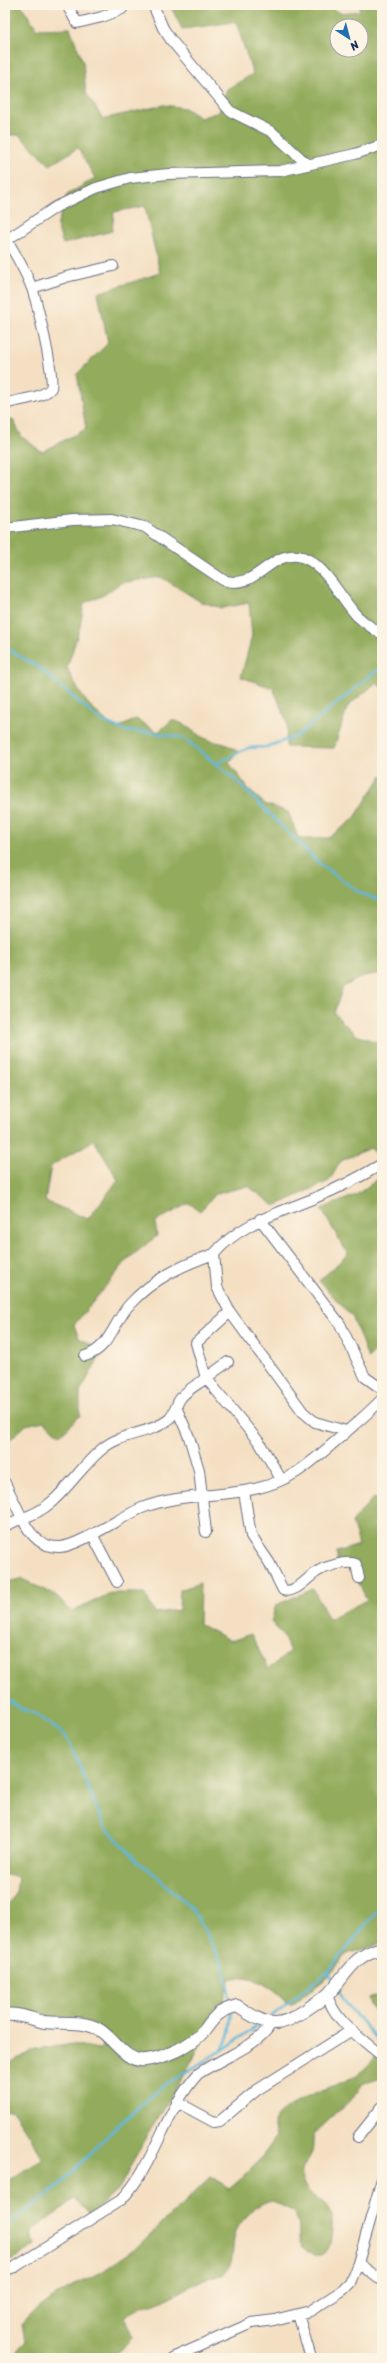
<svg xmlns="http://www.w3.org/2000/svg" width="387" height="2363" font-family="Sriracha,sans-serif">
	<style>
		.forest { fill: #92ab5c; stroke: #566d5d; fill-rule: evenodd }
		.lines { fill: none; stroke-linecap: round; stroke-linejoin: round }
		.stream { stroke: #5eb7db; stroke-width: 2.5 }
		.minor-casing { stroke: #676d81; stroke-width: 12 }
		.tertiary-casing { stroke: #676d81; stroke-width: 14 }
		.minor { stroke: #fff; stroke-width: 10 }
		.tertiary { stroke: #fff; stroke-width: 12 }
	</style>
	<rect width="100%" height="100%" fill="#fcf5e5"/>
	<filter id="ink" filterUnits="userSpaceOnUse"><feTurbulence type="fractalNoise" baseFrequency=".025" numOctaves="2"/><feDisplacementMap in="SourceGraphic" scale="8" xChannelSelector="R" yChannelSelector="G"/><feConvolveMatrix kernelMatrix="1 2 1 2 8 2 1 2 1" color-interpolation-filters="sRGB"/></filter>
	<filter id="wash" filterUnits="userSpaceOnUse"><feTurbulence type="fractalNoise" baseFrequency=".012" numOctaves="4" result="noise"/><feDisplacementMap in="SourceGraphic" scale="16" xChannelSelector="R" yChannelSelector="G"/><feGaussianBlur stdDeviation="0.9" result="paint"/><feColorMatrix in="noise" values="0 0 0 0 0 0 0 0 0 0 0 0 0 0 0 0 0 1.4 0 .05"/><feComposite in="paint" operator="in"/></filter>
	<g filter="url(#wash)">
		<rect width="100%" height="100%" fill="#f4dfc2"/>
		<path class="forest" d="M5,5H21L37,29L70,28L83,62L86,93L103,119L164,105L185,108L200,118L219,112L227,89L253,74L236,22L182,29L170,5H328L340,13L360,11L359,5H382V687L376,683L348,706L334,748L286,747L287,721L273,688L241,677L252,636L249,603L222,608L201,602L161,577L120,583L104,595L84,603L80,627L67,668C82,700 89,707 116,729L136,719L158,732L172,720C186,723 192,732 204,738C219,745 224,740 238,752L229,763L251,792L265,804L288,812L299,839L328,838L354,819L382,775V973L364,976L343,987L334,1013L356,1035L377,1042L382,1040V1158L370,1148L341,1161L329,1181L275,1206L248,1186L216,1194L200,1211L189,1203L155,1222L157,1236L128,1259L74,1325L79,1338L102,1352L80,1392V1416L60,1435L44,1421L26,1425L5,1444V421L13,420L22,437L42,452L86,429L77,374L108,343L98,293L160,273L145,206L114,212L112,231L63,244L57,226L67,195L95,178L78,148L50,165L19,135H5ZM337,26H361V50H337ZM94,1140L118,1180L88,1219L45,1201L51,1166Z
			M382,1176V1343L368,1358L353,1318L319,1281L348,1254L321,1209L356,1195Z
			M373,1498L382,1501V1943L347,1954L328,1977L291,2006C274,1986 256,1976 230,1978L223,2002L181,2081L143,2142L118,2191L89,2214L75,2199L30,2233L35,2246L14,2259L5,2260V2182L42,2160L32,2139L12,2110L5,2111V2065L35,2050L73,2044L97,2049L102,2047L98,2034L5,2009V1910L16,1892L18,1877L5,1875V1582L22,1579L57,1596L72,1612L111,1593H144L155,1613L179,1610L180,1590L200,1583L199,1624L231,1641L251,1634L268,1669L290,1652L283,1635L271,1622L276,1605L313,1589L329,1619L367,1600L349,1563L337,1565V1552L359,1545L352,1522Z
			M375,1996L382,1999V2019L370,2006L368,1998Z
			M382,2050V2078L362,2084L359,2092L314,2134C312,2140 314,2146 312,2152C308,2163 298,2168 303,2182C312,2207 338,2196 331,2237C330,2243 330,2248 325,2253C321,2256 315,2256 311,2254C291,2245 304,2229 295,2215C291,2209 286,2208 280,2205C274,2203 270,2200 263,2203C253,2209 238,2223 235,2234C231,2247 236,2264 224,2273C220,2277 212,2275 207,2278C191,2284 177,2296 161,2301C144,2307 141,2304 126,2317L132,2337L120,2351L107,2358H12L25,2342L22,2323L29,2315L66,2289L103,2271L135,2249L210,2177L229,2189C248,2174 264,2157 276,2136L273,2123C290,2095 333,2090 358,2074C367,2068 374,2058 382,2050Z"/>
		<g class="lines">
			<path class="stream" d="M5,647L41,669L98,719L126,731L150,732L184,738L231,776L320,864L360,893L382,901
				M216,764L248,748L266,747L297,736L376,671L382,669
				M5,1698L20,1708L36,1714L65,1735L76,1757L103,1824L139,1863L152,1872L188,1905L198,1918L224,1968L231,2004
				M328,1972L334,1982
				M338,1989L345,2002L382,2046
				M269,2018L328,1972L382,1904
				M223,2050L260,2023
				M5,2227L62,2183L109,2134L157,2090L222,2050L229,2034L232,2011"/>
		</g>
	</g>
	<g filter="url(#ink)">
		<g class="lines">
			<defs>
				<path id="minor" d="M67,5L77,23L102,17L122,9
					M153,5L163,28L171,40L230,111L272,132L308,165
					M5,241L56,207L96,188L130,178L168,174L280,171L355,154L382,145
					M32,288L66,277L113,266
					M5,404C18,399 42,399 51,388C56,382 36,297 31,286C25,270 16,255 7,240
					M5,528L72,520L112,519L145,527L223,580C257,591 268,552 298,556C323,560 341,599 357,616C365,623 373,629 382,634
					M260,1219L340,1324L365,1377L382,1389
					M230,1312L303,1412L315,1422L346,1431
					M85,1356C110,1349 114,1321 130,1304C153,1279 182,1265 214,1254
					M228,1362L206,1378L259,1442L281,1479
					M176,1407L189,1437L199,1470L206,1532
					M5,1483L22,1518C58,1509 75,1471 102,1449C122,1432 151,1434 168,1420C175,1415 175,1406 180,1399C186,1390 197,1385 206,1378L196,1343L230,1312L217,1287L214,1254C241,1222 280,1213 317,1197C339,1188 362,1176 382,1164
					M244,1491L251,1536L269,1562L283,1590C295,1594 306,1579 315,1573C323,1567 347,1560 356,1564L359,1578
					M5,1526L22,1518C29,1533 41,1548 60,1547C79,1546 122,1516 142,1508C192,1488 248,1503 297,1472C314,1461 329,1447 344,1434C357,1422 370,1412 382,1399
					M92,1534L117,1582
					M327,1995C335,2022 361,2038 382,2056
					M177,2102L214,2122L220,2121L257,2090L352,2030
					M358,2137L382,2107
					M358,2263L382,2281
					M5,2270L15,2267L121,2200C155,2165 164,2112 197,2075C201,2071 208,2068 213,2065C233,2053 259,2044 271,2024
					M298,2314L311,2358
					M172,2358L252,2323L274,2320L310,2311L343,2290L350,2283L358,2263L382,2179"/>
				<path id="tertiary" d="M5,2015C18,2013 31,2019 44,2022C61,2024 82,2020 98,2029C113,2037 126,2063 145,2060C164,2058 191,2046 204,2031C215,2016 218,2011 237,2006C270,2028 278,2029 310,2007C317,2002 327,1997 332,1990C349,1970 355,1955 382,1948"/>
			</defs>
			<use href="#minor" class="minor-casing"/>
			<use href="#tertiary" class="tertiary-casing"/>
			<use href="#minor" class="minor"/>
			<use href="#tertiary" class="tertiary"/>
		</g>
	</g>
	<rect width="387" height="2363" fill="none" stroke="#fcf5e5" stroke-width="20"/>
	<g transform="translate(349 38) rotate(144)"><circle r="19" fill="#fcf5e5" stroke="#a2a6af"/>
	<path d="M0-3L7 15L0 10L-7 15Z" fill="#1f6fb2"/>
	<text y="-6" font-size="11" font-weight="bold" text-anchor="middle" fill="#1b2f5e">N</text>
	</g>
</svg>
